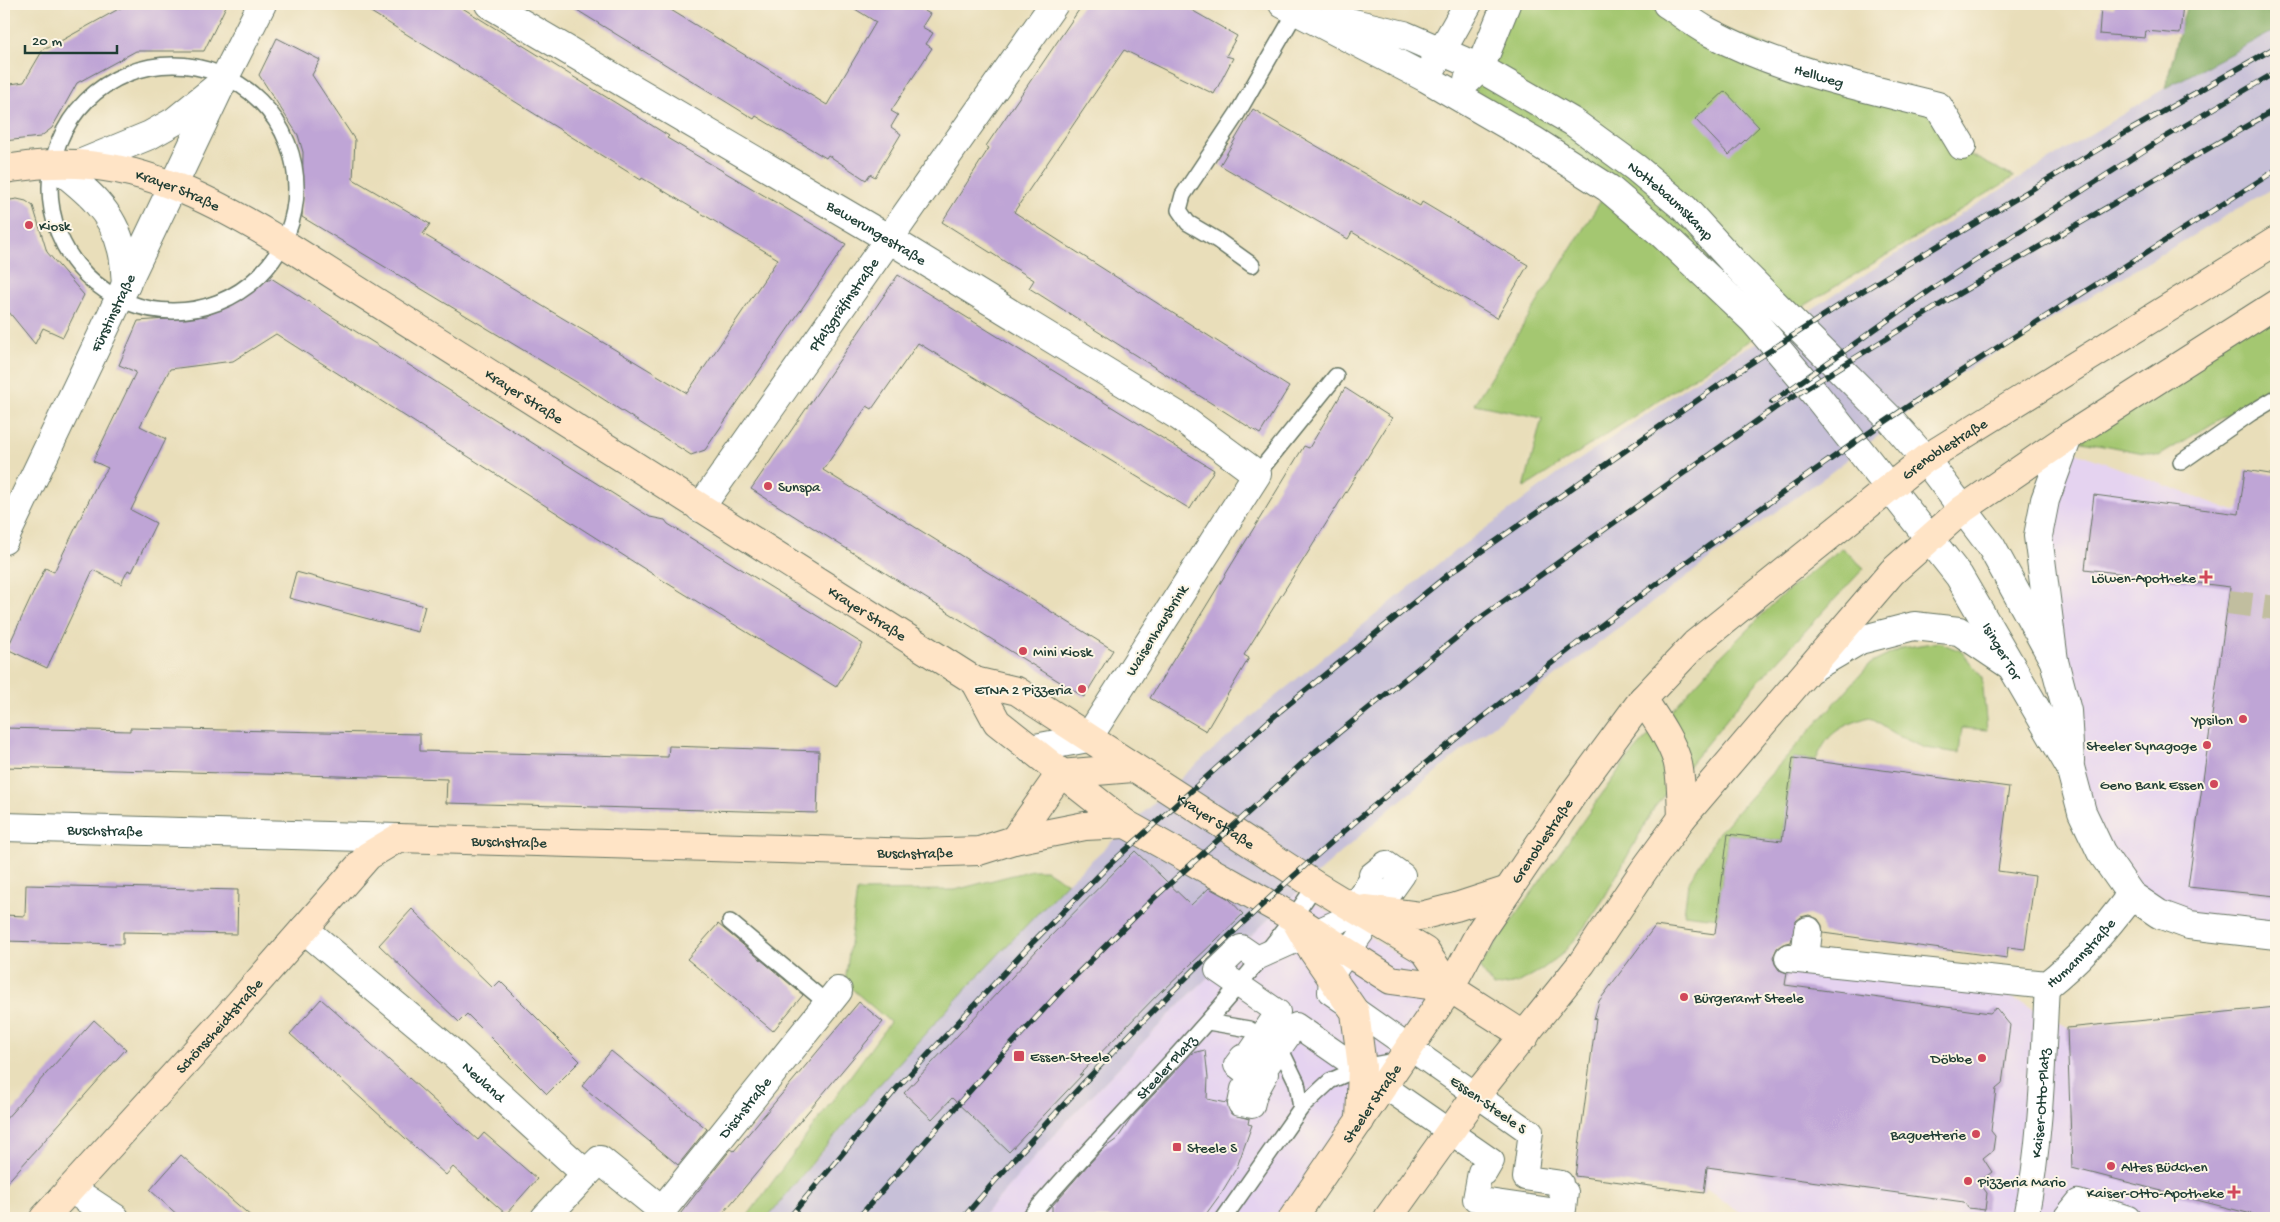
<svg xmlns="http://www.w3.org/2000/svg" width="2280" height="1222" font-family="'Gochi Hand',sans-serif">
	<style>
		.built { fill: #e5d3f0 }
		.industrial { fill: #c7c0d8 }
		.green { fill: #a4c771; stroke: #628252 }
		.forest { fill: #83ac63; stroke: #51744c }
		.building { fill: #bfa5d6 }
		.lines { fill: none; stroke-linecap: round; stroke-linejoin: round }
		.pedestrian-tunnel { stroke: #c1be9f; stroke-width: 24; stroke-dasharray: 24 12; stroke-linecap: butt }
		.service-casing { stroke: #667563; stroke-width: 18 }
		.pedestrian-casing { stroke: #667563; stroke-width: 26 }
		.minor-casing { stroke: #667563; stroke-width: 30 }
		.secondary-casing { stroke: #667563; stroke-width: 30 }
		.service { stroke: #fff; stroke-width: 15 }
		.pedestrian { stroke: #fff; stroke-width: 24 }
		.minor { stroke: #fff; stroke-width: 28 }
		.secondary { stroke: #ffe4c6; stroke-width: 28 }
		.rail-casing { stroke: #1f3d34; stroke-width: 5.5 }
		.rail { stroke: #fcf5e5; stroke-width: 4; stroke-dasharray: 11; stroke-linecap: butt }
		.poi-dot { fill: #d1495b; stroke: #fcf5e5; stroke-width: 2 }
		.labels { text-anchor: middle; stroke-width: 4; stroke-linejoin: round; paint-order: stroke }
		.street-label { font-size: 15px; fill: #1f3d34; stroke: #fcf5e5 }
		.poi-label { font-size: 15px; fill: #1f3d34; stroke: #fcf5e5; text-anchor: start }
	</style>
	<rect width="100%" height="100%" fill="#fcf5e5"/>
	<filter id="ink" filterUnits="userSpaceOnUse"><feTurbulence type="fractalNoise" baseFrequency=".02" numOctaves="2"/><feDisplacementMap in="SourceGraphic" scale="10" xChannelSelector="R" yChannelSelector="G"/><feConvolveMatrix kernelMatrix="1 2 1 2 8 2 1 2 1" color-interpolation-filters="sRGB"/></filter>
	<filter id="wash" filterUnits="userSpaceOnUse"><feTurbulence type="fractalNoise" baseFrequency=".0096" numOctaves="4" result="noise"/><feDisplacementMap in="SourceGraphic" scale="20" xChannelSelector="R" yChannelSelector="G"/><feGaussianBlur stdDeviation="1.12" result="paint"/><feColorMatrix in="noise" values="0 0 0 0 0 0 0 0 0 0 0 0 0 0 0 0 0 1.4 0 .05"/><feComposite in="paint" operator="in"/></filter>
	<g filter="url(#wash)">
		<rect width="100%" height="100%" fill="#e9deba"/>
		<path class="built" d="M2073,451L2237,512L2260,484L2276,483V929L2192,918L2133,890L2087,809L2043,537Z
			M1296,893L1357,928L1446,987L1284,1218H981L1066,1122L1179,1005Z
			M1711,955L1987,984L2103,1046L2273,1180L2276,1160V1218H1747L1687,1174Z"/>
		<path class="industrial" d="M2276,22V186L1953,378L1825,477L1715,555L1540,688L1390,809L1296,893L1179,1005L1066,1122L981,1218H767L891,1070L978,975L1067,883L1186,773L1271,700L1439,563L1557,475L1734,354L1771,336L1887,260L2165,88Z"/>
		<path class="green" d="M1509,4H1660L1935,109L1955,147L2014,177L1794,312L1767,333L1677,237L1459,94Z
			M1607,191L1760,334L1524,488L1542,418L1474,404Z
			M2276,307V385L2159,456L2072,439Z
			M1842,548L1864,568L1754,686L1654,808L1603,900L1579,935L1561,955L1541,970L1518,983L1494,987L1479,967L1624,763L1722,655L1781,596Z
			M1938,642L1961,651L1982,677L1987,730L1962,728L1959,753L1925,748L1896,735L1869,717C1839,727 1829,731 1816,760L1793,758L1782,841L1728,834L1717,918L1684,914L1688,883L1719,832L1870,664L1902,648Z
			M1032,870H1046L1067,883C962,991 861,1101 767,1218H746L890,1022L845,983L857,891L955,890Z"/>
		<path class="forest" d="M2187,4H2276V30L2165,88Z"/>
		<g id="blocks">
			<path class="building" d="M182,4H227L204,51H136L77,83L52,128L40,137L4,141V85L24,82L44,48H48L124,6H181Z
				M358,4H456L669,136L667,138L846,244L705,450L691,455L578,383L302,217L303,152L298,135L259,75L277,38L320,60L312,75L355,140L353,179L430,224L423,234L687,393L778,259L642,178L641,180Z
				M567,4H661L827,105L876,22L847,4H913L930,14L922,27L933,33L926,44L932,48L891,111L898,115L891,127L901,134L875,177L870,174L866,180L828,155L826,158L756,116L754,119Z
				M1083,4H1181L1237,36L1226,56L1233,58L1214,94L1124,50L1014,212L1289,387L1260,434L1029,288L1034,280L942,222L989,148L986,146Z
				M2115,4H2183L2180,34L2146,31L2145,38L2099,34L2101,7L2114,8Z
				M1725,91L1759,127L1729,155L1695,119Z
				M1253,109L1420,206L1422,202L1528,265L1497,318L1352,232L1348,239L1220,165Z
				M17,199L26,201L33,206L47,252L84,295L63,337L43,328L35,344L4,306V201Z
				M898,275L1214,470L1190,509L918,343L872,409L867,406L823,470L1113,650L1084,697L751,489Z
				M271,278L650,517L665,520L668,524L863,644L836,687L662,580L276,334L233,361L170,369L140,426L166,439L131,510L156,523L132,572L128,570L121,584L93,570L47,668L7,649L45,568L54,572L98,482L108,468L93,461L136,372L119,365L138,321L207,316Z
				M1345,388L1392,418L1244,655L1249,658L1206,731L1150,698L1304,446L1309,448Z
				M2245,470L2276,475V896L2188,887L2230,587L2085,569L2094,495L2239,514Z
				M296,572L425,606L418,632L289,598Z
				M4,728L130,731V728L420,734V751L668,757L669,746L819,751L817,813L446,803L447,779L4,767Z
				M1793,758L2009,787L1998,871L2035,876L2025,949L2008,947L2007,958L1823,933L1822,925L1818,919L1809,915L1801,917L1796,921L1791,942L1783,944L1777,948L1773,957L1775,964L1779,970L1787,973L1785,985L1990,1013L1996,1008L2010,1025L2002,1084L1996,1089L1991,1131L1995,1136L1993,1150L1983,1158L1992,1172L1979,1182L1987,1193L1985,1210L1968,1208L1964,1202L1707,1167L1704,1193L1575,1176L1596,1019H1594L1599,1001L1655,926L1715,934L1728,834L1782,841Z
				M1135,851L1191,905L1209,888L1229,899L1243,914L1162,992L1164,988L1079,1075L1083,1074L1009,1152L952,1098L932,1119L904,1093L1038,949Z
				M26,885L238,890L237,934L123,932V944L4,941V915L25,916Z
				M412,909L493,988L500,981L580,1061L547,1094L467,1014L459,1022L379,945Z
				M718,924L803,995L773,1031L687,959Z
				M321,999L478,1140L484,1133L537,1179L506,1214L453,1167L446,1175L290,1034Z
				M859,1002L883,1022L719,1218H677L731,1149L734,1151Z
				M2276,1007V1218H2267L2072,1168L2067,1028Z
				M94,1020L126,1049L4,1186V1121Z
				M1205,1050L1208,1078L1207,1099L1227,1103L1231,1114L1249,1119L1248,1124L1252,1125L1237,1167L1222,1192L1206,1214L1201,1218H1052V1206L1087,1166L1103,1149L1117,1139L1130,1120L1192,1053Z
				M611,1051L707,1129L678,1165L582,1086Z
				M181,1155L207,1178L253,1218H181L150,1190Z"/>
		</g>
	</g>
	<g filter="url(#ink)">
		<use href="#blocks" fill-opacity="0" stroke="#667563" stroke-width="1"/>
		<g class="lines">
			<path class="pedestrian-tunnel" d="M2228,602L2276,608"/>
			<defs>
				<g id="service">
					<circle cx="173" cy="188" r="123"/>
					<path d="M1252,265L1217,240L1188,223L1179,210L1183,195L1237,114L1297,10"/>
					<path d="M2181,462L2251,413L2276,398"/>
					<path d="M1257,474L1336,376"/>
					<path d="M730,922L828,1004"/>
					<path d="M1208,1022L1249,1029L1279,1046L1297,1083L1301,1108"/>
					<path id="s1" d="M1029,1218C1096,1139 1170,1067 1237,987C1265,954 1292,922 1315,885"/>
					<path d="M1224,1218L1301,1108L1330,1081L1362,1067L1401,1060"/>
				</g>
				<g id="pedestrian">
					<path d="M1386,863L1403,875L1331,976L1330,992L1525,1129L1531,1131L1525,1178L1561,1183L1560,1191L1566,1192L1564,1209L1558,1208L1557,1211L1475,1199L1480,1172L1485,1173L1492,1161L1296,1025L1265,1069L1266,1074L1255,1094L1252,1106L1240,1104L1243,1089L1252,1077L1236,1065L1242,1057H1247L1278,1012L1217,970L1241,947L1257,958L1344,919L1373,877L1371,875Z"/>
					<path id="s2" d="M2026,1218C2041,1142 2043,1063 2047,985"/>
					<path d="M2065,1218L2078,1202L2128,1218"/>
				</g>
				<g id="minor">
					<path id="s3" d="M489,4L889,239L1180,417L1257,474L1088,738L1030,749"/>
					<path id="s4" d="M1283,4L1426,78L1533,140L1608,188L1662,234L1753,320L1816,395L1959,576L2070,767L2082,812L2101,852L2131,895L2159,914L2189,925L2276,935"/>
					<path id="s5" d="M1667,4C1681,13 1694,24 1709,32C1780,70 1861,87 1938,106L1962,146"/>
					<path id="s6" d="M1332,18L1404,35L1480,68L1573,122L1636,168L1684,208L1738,267L1891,420L1925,459L1991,546L2054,661"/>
					<path d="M1432,68L1468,4"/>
					<path d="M1468,80L1480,68L1506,4"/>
					<path d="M53,164C84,188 113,210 122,250C125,261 125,274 126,285"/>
					<path d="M77,165L150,135L175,121L217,87"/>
					<path d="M2068,437L2045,500L2038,536L2054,661L2067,711L2070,761"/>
					<path id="s7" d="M700,508L1054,4"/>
					<path id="s8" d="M4,540L222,83L262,4"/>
					<path d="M1812,668L1860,640L1914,626L1959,631L2008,664"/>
					<path id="s9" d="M4,827L398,838"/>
					<path id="s10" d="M304,929L455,1055L586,1174L600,1160L662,1210L838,991"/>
					<path id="s11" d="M1789,958L2047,985C2080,959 2106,929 2131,895"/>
					<path d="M1805,959L1808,931"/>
					<path d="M71,1189L115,1218"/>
					<path d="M545,1218L586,1174"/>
				</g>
				<g id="secondary">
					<path id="s12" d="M4,169C20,167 37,164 53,164C137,160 210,199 280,241L975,681L1017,691L1315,885L1425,951L1450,988L1525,1036"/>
					<path d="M975,681L997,722L1126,824L1294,918L1391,980L1450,988"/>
					<path d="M1643,699C1655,718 1670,738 1677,760C1682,778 1681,798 1682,818"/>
					<path d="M1060,774L1133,768"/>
					<path d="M1014,840L1060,774"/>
					<path d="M1365,909L1420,916L1456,907L1508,890"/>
					<path d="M1297,923L1313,951L1355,1012L1362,1067L1360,1121"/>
					<path id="s13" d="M44,1218L227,1017L368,856L398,838L918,853L979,851L1014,840L1085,826L1126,824"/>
					<path id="s14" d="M1293,1218L1450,988L1480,932L1573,794L1643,699L1695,644L1925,459L2276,241"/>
					<path d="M1388,1218L1477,1094L1582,963L1644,870L1682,818L1892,572L1963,509L2068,437L2276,304"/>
				</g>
			</defs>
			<use href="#service" class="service-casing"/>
			<use href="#pedestrian" class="pedestrian-casing"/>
			<use href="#minor" class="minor-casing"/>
			<use href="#secondary" class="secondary-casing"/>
			<use href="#service" class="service"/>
			<use href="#pedestrian" class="pedestrian"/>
			<use href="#minor" class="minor"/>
			<use href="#secondary" class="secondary"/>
			<defs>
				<path id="rail" d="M1772,402L1936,286L2157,142L2276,72
					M789,1218L897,1088L1033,942L1109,865L1280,711L1449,574L1745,367L1846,301L2127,132L2276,47
					M858,1218L998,1059L1071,980L1154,898L1316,751L1483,616L1775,408L1946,301L2276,109
					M963,1218C1087,1073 1224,933 1369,810C1514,688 1666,574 1821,466C1969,362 2124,268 2276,170"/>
			</defs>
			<use href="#rail" class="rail-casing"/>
			<use href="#rail" class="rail"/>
		</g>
	</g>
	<g class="poi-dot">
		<circle cx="29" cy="225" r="5"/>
		<circle cx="768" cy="486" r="5"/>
		<path d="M2203.5 569.5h5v5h5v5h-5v5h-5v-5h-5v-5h5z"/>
		<circle cx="1023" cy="651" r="5"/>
		<circle cx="1082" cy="689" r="5"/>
		<circle cx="2243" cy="719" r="5"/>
		<circle cx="2207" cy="745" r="5"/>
		<circle cx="2214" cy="784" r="5"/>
		<circle cx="1684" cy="997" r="5"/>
		<rect x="1013" y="1050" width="12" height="12" rx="2.5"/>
		<circle cx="1982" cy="1058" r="5"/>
		<circle cx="1976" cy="1134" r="5"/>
		<rect x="1172" y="1142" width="10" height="10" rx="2.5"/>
		<circle cx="2111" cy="1166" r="5"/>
		<circle cx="1968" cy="1181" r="5"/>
		<path d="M2231.5 1184.5h5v5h5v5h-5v5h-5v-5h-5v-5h5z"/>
	</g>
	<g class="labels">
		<g class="street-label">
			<text dy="5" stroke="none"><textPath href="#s5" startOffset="169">Hellweg</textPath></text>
			<text dy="5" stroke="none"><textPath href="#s12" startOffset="178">Krayer Straße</textPath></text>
			<text dy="5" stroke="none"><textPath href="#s6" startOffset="390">Nottebaumskamp</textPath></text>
			<text dy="5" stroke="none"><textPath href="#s3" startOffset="450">Bewerungestraße</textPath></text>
			<text dy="5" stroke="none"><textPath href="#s7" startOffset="249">Pfalzgräfinstraße</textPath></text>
			<text dy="5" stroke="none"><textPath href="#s8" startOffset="252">Fürstinstraße</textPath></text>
			<text dy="5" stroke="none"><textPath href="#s12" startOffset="582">Krayer Straße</textPath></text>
			<text dy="5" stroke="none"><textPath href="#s14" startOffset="1019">Grenoblestraße</textPath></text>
			<text dy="5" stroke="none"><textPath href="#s12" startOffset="988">Krayer Straße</textPath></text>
			<text transform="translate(1156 630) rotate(-58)" y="5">Waisenhausbrink</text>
			<text dy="5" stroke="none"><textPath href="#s4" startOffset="985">Isinger Tor</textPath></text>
			<text dy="5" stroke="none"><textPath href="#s12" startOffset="1396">Krayer Straße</textPath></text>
			<text dy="5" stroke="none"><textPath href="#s9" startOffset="101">Buschstraße</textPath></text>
			<text dy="5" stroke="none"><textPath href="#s14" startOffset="452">Grenoblestraße</textPath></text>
			<text dy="5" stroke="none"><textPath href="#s13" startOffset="632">Buschstraße</textPath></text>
			<text dy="5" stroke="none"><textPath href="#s13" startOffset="1038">Buschstraße</textPath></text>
			<text dy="5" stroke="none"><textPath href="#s11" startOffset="306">Humannstraße</textPath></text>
			<text dy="5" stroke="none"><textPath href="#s13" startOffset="260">Schönscheidtstraße</textPath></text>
			<text dy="5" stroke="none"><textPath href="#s1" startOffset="204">Steeler Platz</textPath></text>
			<text dy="5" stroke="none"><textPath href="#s10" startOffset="236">Neuland</textPath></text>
			<text dy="5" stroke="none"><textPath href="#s2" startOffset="116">Kaiser-Otto-Platz</textPath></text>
			<text dy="5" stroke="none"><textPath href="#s14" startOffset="139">Steeler Straße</textPath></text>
			<text transform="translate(1489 1104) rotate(35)" y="5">Essen-Steele S</text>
			<text dy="5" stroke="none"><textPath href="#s10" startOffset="605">Dischstraße</textPath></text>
		</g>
		<g class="poi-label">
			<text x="39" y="230">Kiosk</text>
			<text x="778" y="491">Sunspa</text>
			<text x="2196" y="582" text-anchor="end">Löwen-Apotheke</text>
			<text x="1033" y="656">Mini Kiosk</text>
			<text x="1072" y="694" text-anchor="end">ETNA 2 Pizzeria</text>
			<text x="2233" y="724" text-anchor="end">Ypsilon</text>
			<text x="2197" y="750" text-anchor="end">Steeler Synagoge</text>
			<text x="2204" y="789" text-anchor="end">Geno Bank Essen</text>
			<text x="1694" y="1002">Bürgeramt Steele</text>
			<text x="1030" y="1061">Essen-Steele</text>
			<text x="1972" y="1063" text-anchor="end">Döbbe</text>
			<text x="1966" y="1139" text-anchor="end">Baguetterie</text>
			<text x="1187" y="1152">Steele S</text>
			<text x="2121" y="1171">Altes Büdchen</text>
			<text x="1978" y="1186">Pizzeria Mario</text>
			<text x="2224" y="1197" text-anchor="end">Kaiser-Otto-Apotheke</text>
		</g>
	</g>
	<rect width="2280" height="1222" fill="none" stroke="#fcf5e5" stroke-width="20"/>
	<path d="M25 45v8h92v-8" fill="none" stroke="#1f3d34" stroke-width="2.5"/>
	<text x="32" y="45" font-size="15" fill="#1f3d34" stroke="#fcf5e5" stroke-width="4" paint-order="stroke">20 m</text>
</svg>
